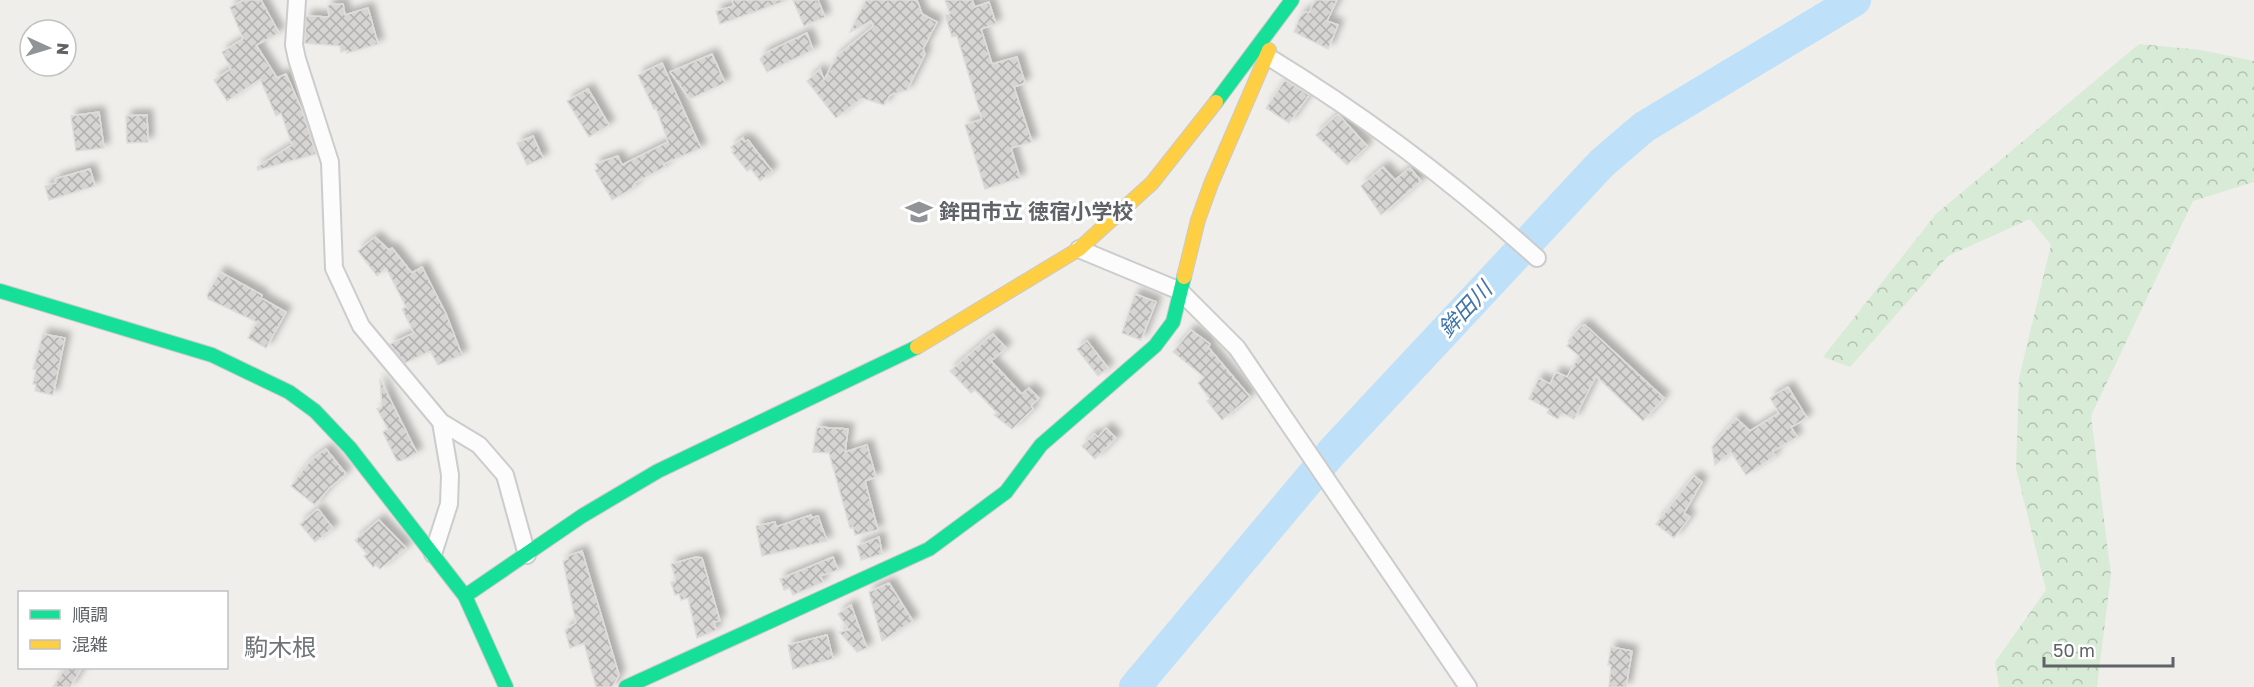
<svg xmlns="http://www.w3.org/2000/svg" width="2254" height="687" font-family="'Golos Text','Noto Sans JP',sans-serif">
	<style>
		.forest { fill: url(#forest-crowns) }
		.lines { fill: none; stroke-linecap: round; stroke-linejoin: round }
		.river { stroke: #bfe0f9; stroke-width: 32 }
		.building { fill: url(#building-cross-hatch); stroke: #deddd9; stroke-width: 1.5; filter: url(#shadow) }
		.street-casing { stroke: #cbcccc; stroke-width: 20 }
		.fast-casing { stroke: #cacacb; stroke-width: 16 }
		.slow-casing { stroke: #cacacb; stroke-width: 16 }
		.street { stroke: #fdfcfc; stroke-width: 16 }
		.fast { stroke: #16e098; stroke-width: 14 }
		.slow { stroke: #ffcf43; stroke-width: 14 }
		.labels { text-anchor: middle; stroke-width: 6; stroke-linejoin: round; paint-order: stroke }
		.poi-label { font-size: 21px; font-weight: bold; fill: #5f6368; stroke: #fff; text-anchor: start }
		.water-label { font-size: 22px; font-style: italic; fill: #4174aa; stroke: #fff }
		.quarter-label { font-size: 24px; fill: #70757a; stroke: #fff }
	</style>
	<defs>
		<pattern id="forest-crowns" width="20" height="18" patternUnits="userSpaceOnUse" patternTransform="scale(1.5)"><rect width="20" height="18" fill="#d8ebd6"/><path d="M2 6a3 3 0 1 1 6 0M12 15a3 3 0 1 1 6 0" fill="none" stroke="#b2c2b1"/></pattern>
		<pattern id="building-cross-hatch" width="8" height="8" patternUnits="userSpaceOnUse" patternTransform="scale(1.5)"><rect width="8" height="8" fill="#d6d5d3"/><path d="M0 0l8 8M0 8l8-8" fill="none" stroke="#b1b0af"/></pattern>
		<filter id="shadow"><feDropShadow dx="5.5" dy="-5.5" stdDeviation="3" flood-color="#0004"/></filter>
	</defs>
	<rect width="100%" height="100%" fill="#efeeea"/>
	<path class="forest" d="M2139,44L2201,50L2254,61V182L2193,201L2091,416L2111,575L2097,687H1999L1995,662L2046,590L2016,469L2019,378L2051,245L2030,219L1948,256L1850,367L1823,357L1936,214Z"/>
	<g class="lines">
		<path class="river" d="M1135,687L1332,452L1602,163L1644,127L1855,0"/>
	</g>
	<path class="building" d="M244,0H261L279,33L256,45L277,78L286,74L302,110L316,154L258,170L257,167L292,145L281,113L276,116L260,79L227,101L214,80L231,69L222,52L243,39L230,7Z
		M732,0H782V2L720,24L716,11L734,6Z
		M793,0H818L825,17L804,26Z
		M866,0H917L922,14L937,22L923,49L925,54L907,90L890,95L884,105L862,98L836,118L807,81L820,69L824,80L837,56L874,26L871,21L850,32Z
		M945,0H972L975,7L989,2L996,24L981,29L992,64L1017,57L1025,83L1014,87L1032,142L1011,148L1020,178L985,189L965,125L982,119L957,36L952,37L945,15L950,14Z
		M1315,0H1337L1327,21L1338,25L1328,49L1294,32L1300,17L1304,12L1309,13Z
		M343,4L345,15L368,8L378,44L347,53V50L341,52L340,46L305,43L306,16L329,17L328,5Z
		M807,33L813,50L767,72L760,59L765,53Z
		M712,54L725,83L690,99L670,72Z
		M662,63L701,148L663,164L665,167L634,183L635,185L630,190L612,200L595,170L598,169L595,164L618,156L622,165L668,142L656,108L654,109L638,75Z
		M1285,80L1309,95L1289,123L1266,108Z
		M588,89L609,125L589,137L567,101Z
		M99,112L104,148L76,151L71,116Z
		M1338,114L1367,146L1347,165L1316,135Z
		M147,115L148,142L127,143L126,116Z
		M533,136L543,158L527,165L517,143Z
		M743,138L745,142L748,140L772,171L760,181L751,169L747,171L732,152L734,151L731,147Z
		M1383,167L1395,180L1410,168L1421,181L1381,215L1361,186Z
		M90,169L95,186L49,200L45,186L56,183L55,179Z
		M375,237L389,250L392,248L412,273L422,267L446,314L462,355L438,365L430,351L405,363L390,344L414,333L402,309L406,307L386,268L377,276L358,251Z
		M220,272L262,295L261,298L286,312L266,348L248,338L257,322L208,299L207,295Z
		M1135,294L1156,302L1141,340L1122,333Z
		M1585,325L1664,398L1643,421L1596,376L1574,419L1562,413L1558,419L1547,413L1549,409L1529,399L1539,378L1550,384L1556,372L1567,377L1579,356L1567,346L1570,342L1568,341L1581,326Z
		M1191,330L1210,344L1208,347L1250,397L1222,420L1207,401L1210,399L1198,383L1204,377L1173,352Z
		M43,334L65,338L53,395L35,391L36,384H33L36,370L33,369Z
		M993,334L1006,348L991,361L1022,394L1029,388L1039,398L1031,406L1033,409L1012,429L994,415L997,413L975,390L971,393L950,371Z
		M1087,341L1108,368L1098,376L1077,349Z
		M380,379L417,453L401,461H397L389,445L383,432L388,429L377,409L382,407Z
		M1788,387L1807,418L1791,427L1797,437L1772,452L1775,456L1746,475L1731,452L1715,465L1712,447L1736,418L1750,431L1779,413L1770,398Z
		M817,427L848,429L845,452L867,445L876,477L865,481L878,530L855,535L853,527L850,528L829,453L813,452Z
		M1106,428L1116,438L1095,459L1082,446L1094,434L1098,437Z
		M326,449L346,474L329,488L315,505L291,486L310,461Z
		M1694,476L1702,482L1684,513L1690,517L1674,538L1656,524Z
		M318,509L333,528L315,542L300,524Z
		M811,515L812,518L818,516L827,541L762,556L756,526L775,522L776,527Z
		M379,520L406,548L380,569L376,565L373,567L364,556L367,554L355,540Z
		M879,537L882,554L861,560L857,546Z
		M582,551L619,675L612,687H596L584,643L570,648L565,630L576,623L563,561L568,559V556Z
		M696,557L702,558L720,621L714,622L716,630L697,638L688,598L681,600L679,594L675,595L671,582L676,581L671,564Z
		M833,557L838,570L820,576L823,582L793,595L790,588L784,590L780,579Z
		M889,583L913,621L882,641L869,592Z
		M851,605L867,648L857,652L839,632L849,630L838,614Z
		M827,635L833,659L793,669L788,645Z
		M1611,647L1632,651L1626,687H1609L1611,665H1608Z
		M65,668H82L70,687H53Z"/>
	<g class="lines">
		<defs>
			<path id="street" d="M297,0L294,45L297,59L330,162L334,268L361,326L441,422L450,475L449,504L433,554
				M1267,56C1364,115 1452,181 1537,258
				M1079,249L1180,291L1237,348L1468,687
				M441,422L479,445L505,475L527,555"/>
			<path id="fast" d="M1216,102L1292,0
				M0,291L212,355L289,392L315,411L350,448L465,596L506,687
				M465,596L582,516L658,471L917,347
				M626,687L929,549L1006,492L1041,445L1155,346L1173,322L1184,277"/>
			<path id="slow" d="M1184,277L1198,220L1211,184L1269,50
				M917,347L1079,249L1152,183L1216,102"/>
		</defs>
		<use href="#street" class="street-casing"/>
		<use href="#fast" class="fast-casing"/>
		<use href="#slow" class="slow-casing"/>
		<use href="#street" class="street"/>
		<use href="#fast" class="fast"/>
		<use href="#slow" class="slow"/>
	</g>
	<defs>
		<symbol id="school-bare" viewBox="-9 -9 18 18"><path d="M0-5L7-2L0 1L-7-2ZM-4 1L0 2.5L4 1V4Q0 6-4 4Z" fill="#919496" stroke="#fff" stroke-width="2.5" paint-order="stroke"/></symbol>
	</defs>
	<g fill-rule="evenodd">
		<use href="#school-bare" x="900" y="193" width="38" height="38"/>
	</g>
	<g class="labels">
		<g class="poi-label">
			<text x="939" y="219">鉾田市立 徳宿小学校</text>
		</g>
		<g class="water-label">
			<text transform="translate(1465 309) rotate(-47)" y="8">鉾田川</text>
		</g>
		<g class="quarter-label">
			<text x="280" y="656">駒木根</text>
		</g>
	</g>
	<rect x="18" y="591" width="210" height="78" fill="#ffffff" stroke="#bfc1c3" stroke-width="1.5"/>
	<rect x="30" y="610" width="30" height="9" fill="#16e098" stroke="#bfc1c3" stroke-width="1.5"/>
	<text x="72" y="621" font-size="18" fill="#5f6368">順調</text>
	<rect x="30" y="640" width="30" height="9" fill="#ffcf43" stroke="#bfc1c3" stroke-width="1.5"/>
	<text x="72" y="651" font-size="18" fill="#5f6368">混雑</text>
	<g transform="translate(48 48) rotate(94)"><circle r="28" fill="#ffffff" stroke="#bfc1c3" stroke-width="1.5"/>
	<path d="M0-4.5L10 22L0 15L-10 22Z" fill="#919496"/>
	<text y="-9" font-size="16" font-weight="bold" text-anchor="middle" fill="#5f6368">N</text>
	</g>
	<path d="M2044 657v9h129v-9" fill="none" stroke="#5f6368" stroke-width="3"/>
	<text x="2053" y="657" font-size="18" fill="#5f6368" stroke="#ffffff" stroke-width="4.5" paint-order="stroke">50 m</text>
</svg>
